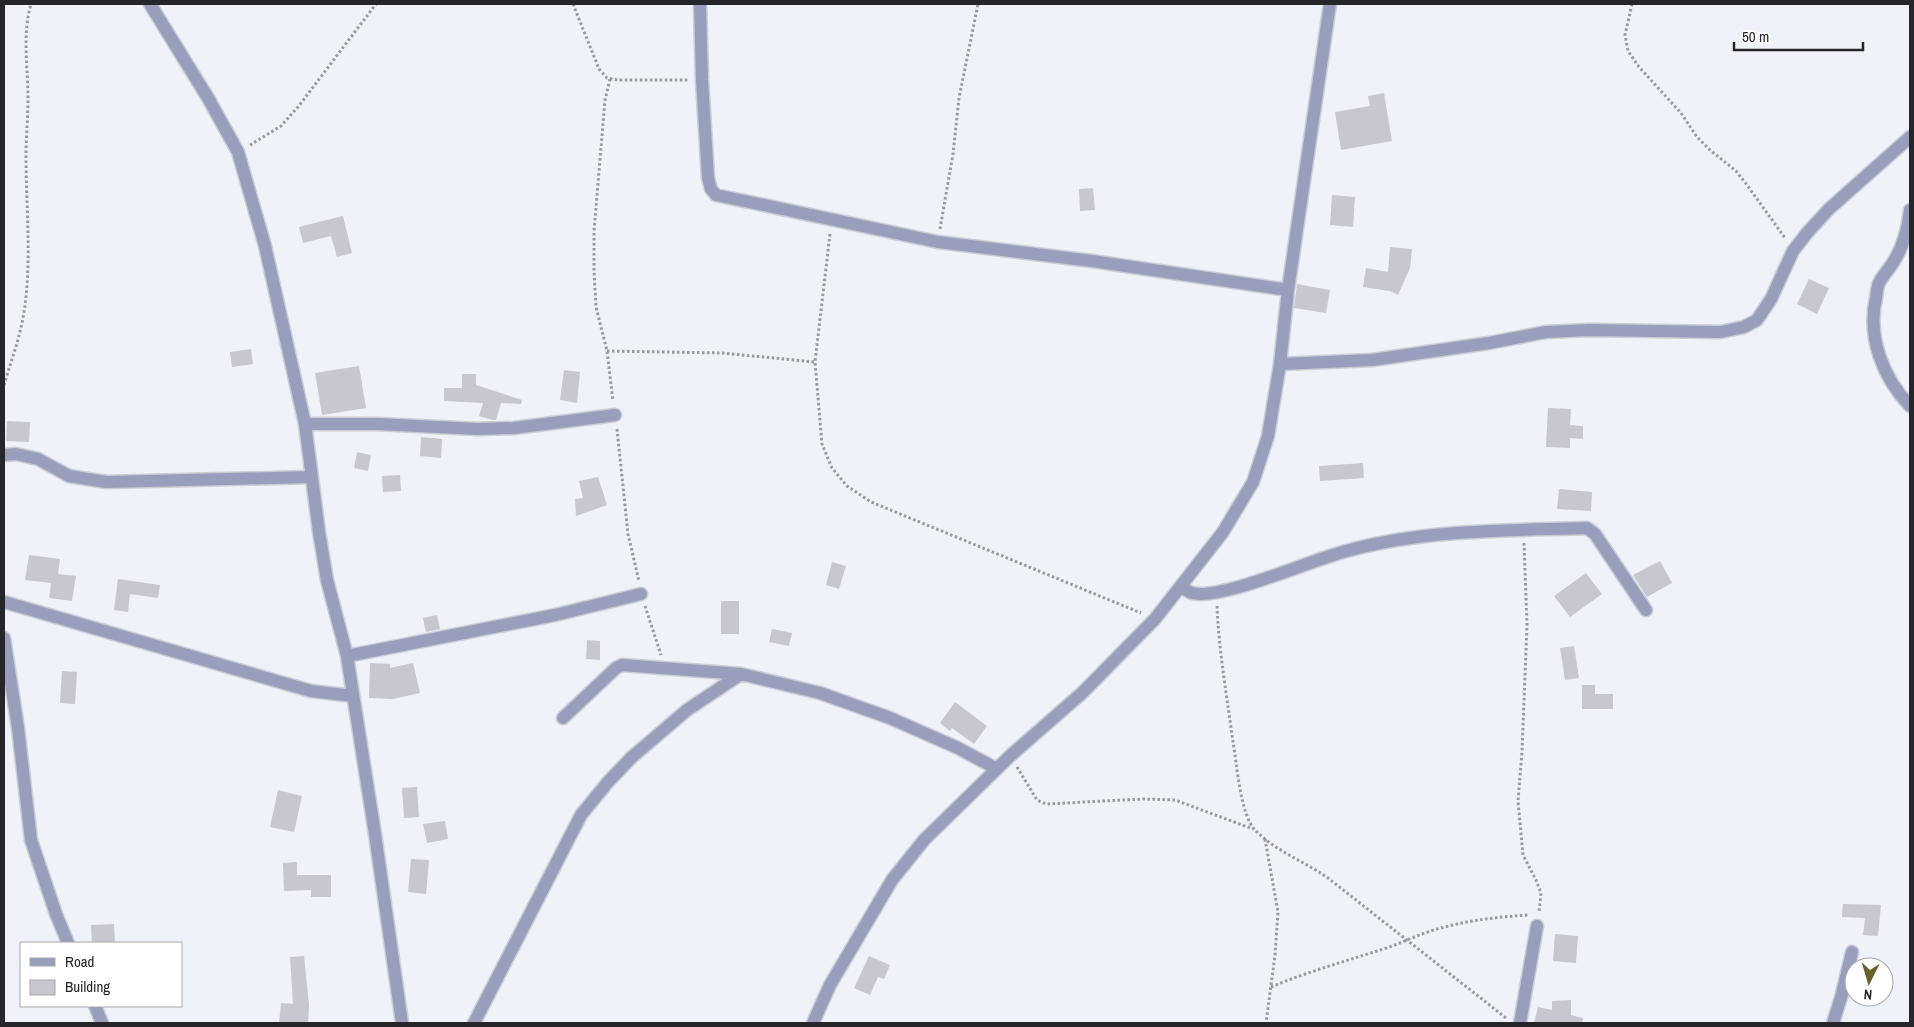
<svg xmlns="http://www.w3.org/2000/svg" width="1914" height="1027" font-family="'Archivo Narrow',sans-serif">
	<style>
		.building { fill: #c6c7cf }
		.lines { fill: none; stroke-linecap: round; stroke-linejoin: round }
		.minor-casing { stroke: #cbcdd4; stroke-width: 15 }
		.path { stroke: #97999e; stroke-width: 3; stroke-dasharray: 2.5 2.5; stroke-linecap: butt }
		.minor { stroke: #989ebc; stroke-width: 12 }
	</style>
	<rect width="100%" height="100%" fill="#f0f2f9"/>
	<path class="building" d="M1384,93L1392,141L1341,150L1335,112L1370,106L1368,96Z
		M1093,188L1095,210L1080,211L1079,189Z
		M1332,195L1355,197L1353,227L1330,225Z
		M343,216L352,253L337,257L331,236L303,243L299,227Z
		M1390,247L1412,249L1410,268L1398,295L1390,291L1363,287L1366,268L1388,272Z
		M1809,279L1829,288L1817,314L1797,304Z
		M1297,284L1330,290L1326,313L1294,308Z
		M251,349L253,364L232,367L230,352Z
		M359,366L366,408L322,415L315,373Z
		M564,370L580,372L577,403L560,400Z
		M462,374H476V385L522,400L521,404L501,403L496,420H493L479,416L483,403L444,401V388H462Z
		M1548,408L1571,409L1570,425L1583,426V439L1570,438V448L1546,447Z
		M7,421L30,422L29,442L6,441Z
		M421,437L442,439L441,458L420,456Z
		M357,452L371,455L368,471L354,468Z
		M1363,463L1364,478L1320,481L1319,466Z
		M400,475L401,491L383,492L382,476Z
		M598,477L607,505L576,516L575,499L583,498L579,481Z
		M1559,489L1592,492L1591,511L1557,509Z
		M29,555L60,559L58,574L76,576L72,601L49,598L51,583L25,580Z
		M1660,561L1672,583L1647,597L1633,575Z
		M832,562L846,566L839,589L826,585Z
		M1586,573L1602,594L1570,617L1554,596Z
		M118,579L160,585L158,598L130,594L128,612L114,610Z
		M721,601H739V634H721Z
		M437,615L440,629L426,632L423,618Z
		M772,629L792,633L789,646L769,642Z
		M587,640L600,641V660L586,659Z
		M1574,646L1579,678L1565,680L1560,648Z
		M370,663L390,664V668L413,663L420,693L393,699L369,698Z
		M62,671L77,672L75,704L60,703Z
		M1582,685H1595V694H1613V709H1582Z
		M955,702L987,726L974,744L952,728L950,731L940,723Z
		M417,787L419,817L404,818L402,788Z
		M278,790L302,796L294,832L270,827Z
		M445,821L448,839L427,843L423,824Z
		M411,859L429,860L426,894L408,892Z
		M297,862V875H331V897H311V890L284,891L283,863Z
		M1843,904L1881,905L1878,936L1863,935L1865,918L1842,917Z
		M114,924L115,943H92L91,925Z
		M1555,934L1578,936L1576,963L1553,961Z
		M304,956L309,1005L308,1023H279L281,1003L293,1004L290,957Z
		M869,956L890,965L884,979L878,977L870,995L854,988Z
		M1571,1000V1015L1583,1018L1582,1023H1534L1538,1007L1552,1010V1001Z"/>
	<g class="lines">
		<defs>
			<path id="minor" d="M150,4L208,98L238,152L265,246L305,424L319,532L327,580L347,656L375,834L402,1023
				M700,4L702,80L708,178L711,189L716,195L938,242L1092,261L1288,290
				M1910,210C1908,229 1904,245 1894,261C1890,268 1883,275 1879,283C1877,287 1877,293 1876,298C1867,337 1883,378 1910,406
				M1280,364L1372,360L1489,343L1546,332L1589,330L1721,332L1744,327L1757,320L1771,299L1793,251L1807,233L1829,209L1910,137
				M305,424H378L477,429L514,428L615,415
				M4,455L16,454L38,459L69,476L106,482L311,477
				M1182,587C1185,589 1188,592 1192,593C1217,600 1299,566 1327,557C1410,529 1500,531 1587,528L1595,534L1646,610
				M4,602L311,691L353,696
				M4,638L18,728L31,840L56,914L68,943
				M347,656L555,615L641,594
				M563,718L616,668L622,665L741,674L820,693L890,718L958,748L997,769
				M95,1006L102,1023
				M474,1023L581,815L608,782L632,757L687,710L741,674
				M813,1023L830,985L892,880L924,840L1010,756L1082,693L1155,619L1223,532L1253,482L1268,436L1280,364L1288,290L1330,4
				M1520,1023L1537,926
				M1833,1023L1842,994L1852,952"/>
		</defs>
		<use href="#minor" class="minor-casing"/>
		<path class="path" d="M573,4L599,69L607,78L618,80H689
			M1632,4L1625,35L1628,51L1639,67L1681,113L1697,137L1710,150L1736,171L1747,185L1785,238
			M610,79L605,100L594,231V271L596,307L607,351L613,401
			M250,145L281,126L298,107L376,4
			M940,229L953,154L959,98L978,4
			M830,234L815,362L822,444L832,468L847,486L871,502L1141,613
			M607,351L722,353L815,362
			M4,385C11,361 20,338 24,312C32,261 26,208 26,156C26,137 28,118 28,99C28,68 22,34 31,4
			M617,429L628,534L639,581
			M1524,543L1527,625L1522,752L1518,801L1523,855L1536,880L1541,893L1539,912
			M645,606L661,655
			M1217,606C1219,652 1227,697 1233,742C1237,764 1240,814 1255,830C1275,851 1304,861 1328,878L1506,1018
			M1017,767L1037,800L1046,804L1143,799L1175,800L1253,829
			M1265,839L1278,912L1275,955L1266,1023
			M1271,987C1307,972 1343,962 1380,950C1401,944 1420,933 1441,928C1470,920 1498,917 1528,915"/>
		<use href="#minor" class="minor"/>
	</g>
	<rect width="1914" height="1027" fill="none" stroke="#252629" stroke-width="10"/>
	<rect x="20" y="942" width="162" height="65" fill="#ffffff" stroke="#a8a8a9"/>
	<rect x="30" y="958" width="25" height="8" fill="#989ebc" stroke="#a8a8a9"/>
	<text x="65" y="967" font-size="15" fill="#252629">Road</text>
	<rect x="30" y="980" width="25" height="15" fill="#c6c7cf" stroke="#a8a8a9"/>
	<text x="65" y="992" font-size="15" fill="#252629">Building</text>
	<g transform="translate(1869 982) rotate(185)"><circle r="24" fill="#ffffff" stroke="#a8a8a9"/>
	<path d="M0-4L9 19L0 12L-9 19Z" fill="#6b5f2c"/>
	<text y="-8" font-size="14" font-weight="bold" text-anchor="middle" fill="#252629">N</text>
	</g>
	<path d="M1734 42v8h129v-8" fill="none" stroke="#252629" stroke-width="2.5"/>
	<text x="1742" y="42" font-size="15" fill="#252629" stroke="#ffffff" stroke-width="4" paint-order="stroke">50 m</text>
</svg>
